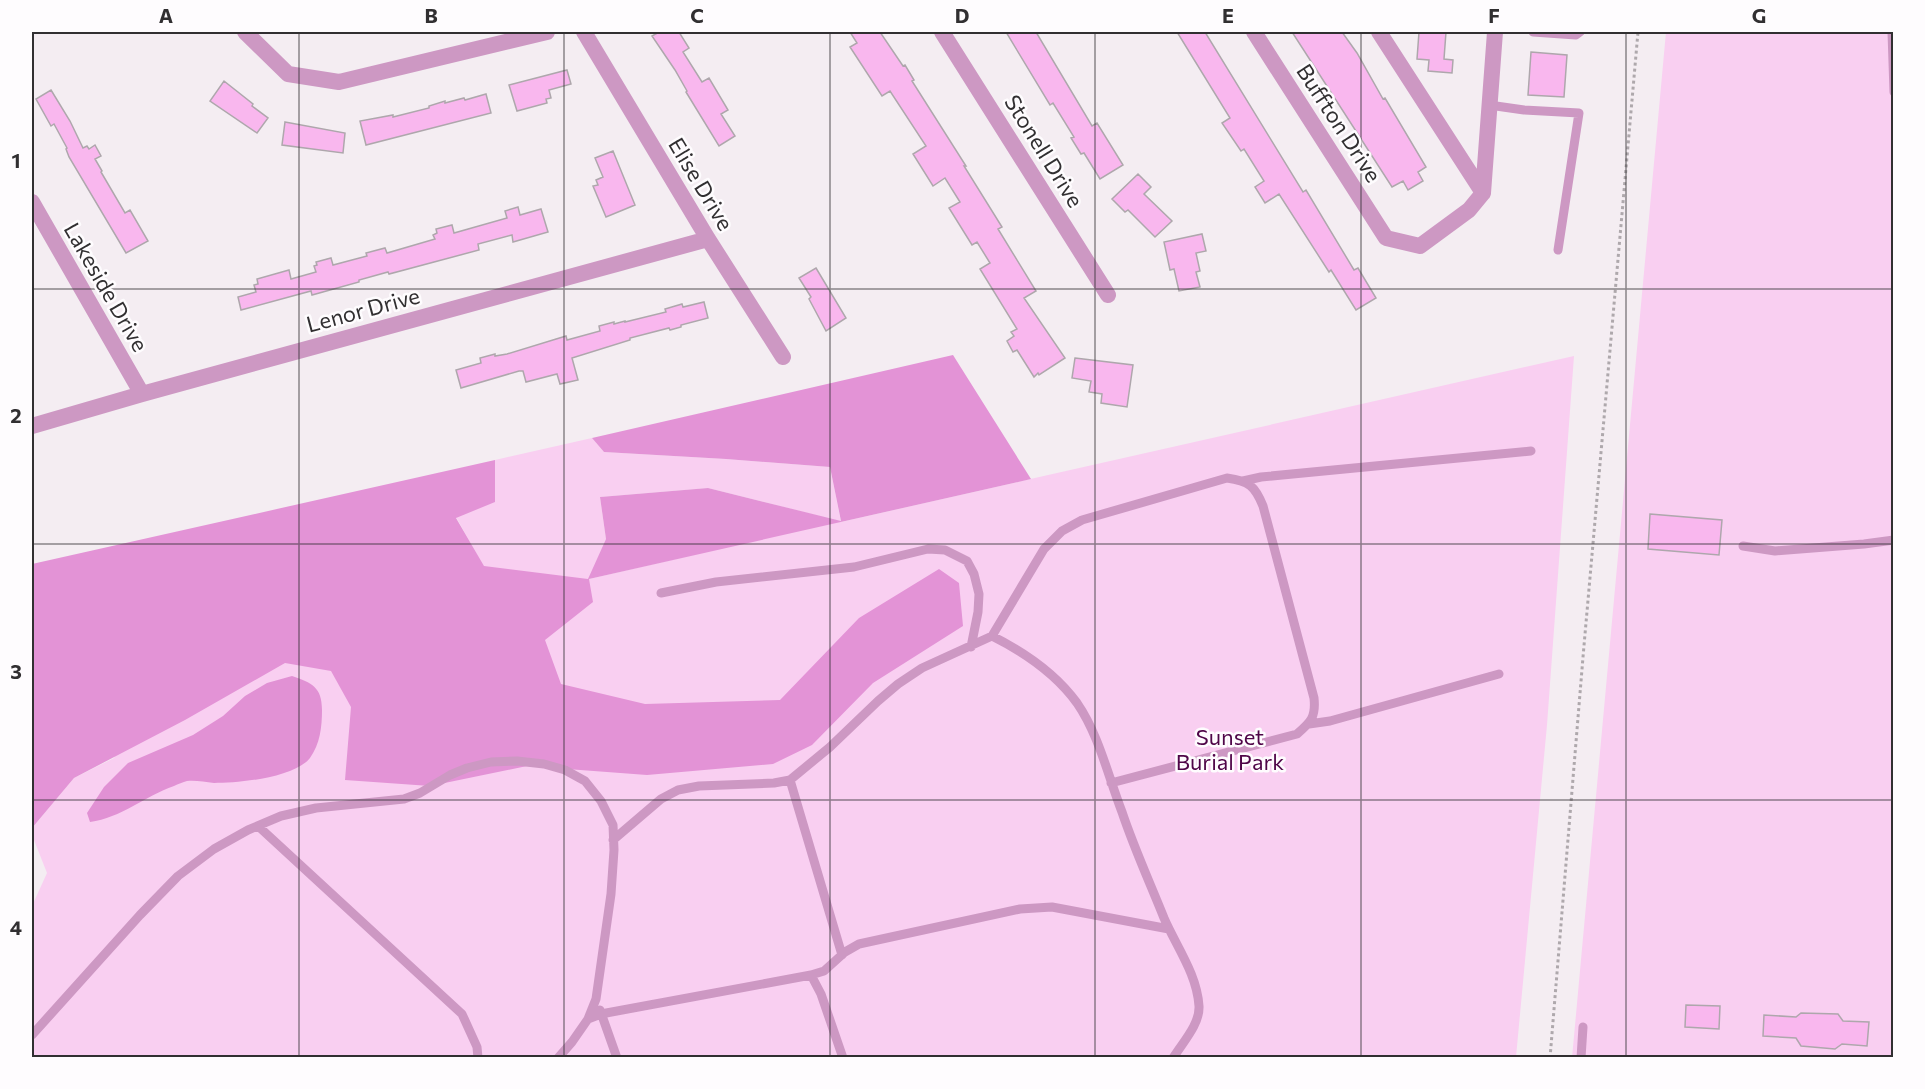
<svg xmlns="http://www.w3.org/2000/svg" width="1925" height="1089" font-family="Commissioner,sans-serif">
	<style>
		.green { fill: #f9cff1; fill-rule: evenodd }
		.forest { fill: #e393d6 }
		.water { fill: #e191d4 }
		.building { fill: #f9b7ee; stroke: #aea7ac; stroke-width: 1.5 }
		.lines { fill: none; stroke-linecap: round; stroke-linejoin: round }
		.path { stroke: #aea8ac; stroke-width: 3; stroke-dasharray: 3 3; stroke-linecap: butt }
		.service { stroke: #cd98c3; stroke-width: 9 }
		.minor { stroke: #cd98c3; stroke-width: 16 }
		.grid { fill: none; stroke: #312f31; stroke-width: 1.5; stroke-opacity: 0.55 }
		.labels { text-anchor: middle; stroke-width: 5; stroke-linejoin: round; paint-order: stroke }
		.street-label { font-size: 22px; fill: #312f31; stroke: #fefcfe }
		.park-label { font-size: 22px; fill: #4f0548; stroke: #fefcfe }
		.neatline { fill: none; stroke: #312f31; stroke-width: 2 }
		.grid-label { font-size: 20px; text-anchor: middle; font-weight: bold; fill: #312f31 }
	</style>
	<rect width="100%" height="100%" fill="#f4edf2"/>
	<path class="green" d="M1666,32H1893V1057L1572,1058Z
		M1574,356L1547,725L1516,1057H32V906L47,873L32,835V828L74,778L114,758L152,678L586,580L484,567L456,517L495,501V460L592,438L604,452L726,459L830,467L841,522ZM708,488L839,521L589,579L606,539L600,497Z"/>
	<path class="forest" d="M953,355L1031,479L589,579L593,602L545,640L561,684L645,704L780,700L859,618L939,569L959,583L963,626L873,683L812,745L773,764L647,775L527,766L430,786L345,780L351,707L331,671L285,663L185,720L74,778L32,828V564L495,460V502L456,518L484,566L588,579L606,539L600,497L708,488L841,521L830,467L726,459L604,452L592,438Z"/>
	<path class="water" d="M292,676C312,683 322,687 322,710C322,727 320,744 310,758C294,778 238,783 214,783C205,782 195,780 187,781C183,782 178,784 174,786C145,796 121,818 90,822L87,813L104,787L128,763L193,735L223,716L245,696L267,683Z"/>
	<path class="building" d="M659,32H679L689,48L683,52L702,82L709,78L728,110L721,114L735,136L719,146L686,92L687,91L675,70L652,36Z
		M850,32H880L903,66L905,65L914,80L912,81L966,166H964L1002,227L998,229L1036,291L1024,298L1065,358L1039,375L1038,373L1034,377L1017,350L1013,352L1007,341L1014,336L1011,332L1017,329L980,269L990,263L977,242L972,245L949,208L960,202L945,178L933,186L913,154L926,146L890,91L882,96L850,47L857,43Z
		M1006,32H1036L1092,126L1097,123L1123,165L1100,179L1084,153L1081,154L1071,138L1074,137L1053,103L1050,105Z
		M1177,32H1205L1303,192L1306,190L1354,270L1358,268L1376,298L1356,310L1331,270L1329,272L1279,194L1265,203L1255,187L1264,181L1244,149L1241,151L1222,123L1230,118Z
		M1292,32H1342L1357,53L1383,99L1385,98L1426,167L1418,172L1423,181L1408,190L1403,181L1392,187Z
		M1419,32H1446L1444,59L1453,60L1452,73L1428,71L1429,60L1417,59Z
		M1531,52L1567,55L1564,97L1528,95Z
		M567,70L571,84L549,90L551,98L546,99L547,103L517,111L509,85Z
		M224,81L253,104L252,106L268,118L257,133L210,101Z
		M51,90L70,121L83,148L87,146L89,149L95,145L101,156L95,159L102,171L101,172L125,213L130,210L148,241L126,253L69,157L66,149L67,148L54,124L51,126L36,99Z
		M486,94L491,113L366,145L360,121L393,115V117L429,108V106L445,101V103L464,98L465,100Z
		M285,122L345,133L343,153L282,145Z
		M613,151L635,205L606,217L593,186L598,185L596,180L603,177L595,158Z
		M1138,174L1151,187L1144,194L1172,221L1155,237L1128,210L1125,212L1112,199Z
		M518,207L520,215L541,209L548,232L513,242L512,235L478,244L479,250L389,274L388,272L359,280V282L312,295L311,291L241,310L238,297L256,292L254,285L258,284L257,279L289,270L291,279L316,272L314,266L317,265L316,262L331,258L333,265L367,256L366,253L385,248L387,253L435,239L433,235L437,233L436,229L452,225L454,233L507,218L505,211Z
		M1202,234L1206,251L1196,253L1200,271L1196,272L1200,287L1179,291L1174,269L1170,270L1164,242Z
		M816,268L846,318L826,331L809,299L811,297L799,278Z
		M704,302L708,318L681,325V327L670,330L669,328L630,338V340L572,358L578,380L560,384L557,374L526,382L523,371H519L461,388L456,370L481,363L480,358L495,354V356L507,354L566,336L567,340L600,331L599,326L614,322V324L625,321V322L666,312L665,309L682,304L683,307Z
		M1075,358L1133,365L1127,407L1101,403L1102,394L1089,392L1091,381L1072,378Z
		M1650,514L1722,520L1719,555L1648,549Z
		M1686,1005L1720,1006L1719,1029L1685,1027Z
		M1801,1013L1838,1014L1843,1021L1869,1022L1867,1046L1842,1044L1835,1049L1801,1046L1796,1038L1763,1036L1764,1015L1796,1017Z"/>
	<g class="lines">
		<path class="path" d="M1550,1058L1583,657L1638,32"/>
		<path class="service" d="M1533,32L1576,35L1580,32
			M1892,32L1894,92
			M1489,105L1524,110L1579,113L1558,250
			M1243,481L1261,477L1531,451
			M1743,546L1775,551L1864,544L1894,540
			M661,593L716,582L854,567L928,549L945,550L967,561L974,574L979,594L978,612L971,647
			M992,636C1024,652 1056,674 1077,703C1099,735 1108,776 1122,812C1134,848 1150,883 1164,918C1176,946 1197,974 1199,1006C1200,1024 1183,1042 1173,1058
			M1309,724L1330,721L1499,674
			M790,780L842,955
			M258,826L462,1014L477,1047L478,1058
			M613,840L661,799L678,790L699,786L774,783L790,780L830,747L878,701L898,684L922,668L992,636L1044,549L1062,531L1082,520L1227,478C1249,481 1255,486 1263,506L1314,698C1316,717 1311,722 1297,734L1111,783
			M811,975L821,994L843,1058
			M600,1010L617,1058
			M588,1019L601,1014L811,975L824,971L845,952L859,944L1020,909L1052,907L1169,929
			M32,1035L140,915L178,876L214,849L248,830L281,816L316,808L404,799L420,793L450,775L467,768L491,762L517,761L544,764L565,770L585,781L601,801L613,825L614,850L611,894L596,999L588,1019L572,1042L558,1058
			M1581,1058L1583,1027"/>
		<path class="minor" d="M245,32L288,74L339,82L547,32
			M584,32L708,239L783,357
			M942,32L1108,295
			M1254,32L1386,238L1420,246L1469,210L1483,193L1495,32
			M1379,32L1483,193
			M32,202L142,394
			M32,426L142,394L708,239"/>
	</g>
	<path class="grid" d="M299,32V1058M564,32V1058M830,32V1058M1095,32V1058M1361,32V1058M1626,32V1058M32,289H1894M32,544H1894M32,800H1894"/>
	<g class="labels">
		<g class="street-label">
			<text transform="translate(1339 123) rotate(57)" y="8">Buffton Drive</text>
			<text transform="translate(1044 151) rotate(58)" y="8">Stonell Drive</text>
			<text transform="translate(701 184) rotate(59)" y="8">Elise Drive</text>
			<text transform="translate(106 287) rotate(60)" y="8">Lakeside Drive</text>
			<text transform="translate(363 310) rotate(-15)" y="8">Lenor Drive</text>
		</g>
		<g class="park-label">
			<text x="1230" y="745">Sunset<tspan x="1230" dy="25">Burial Park</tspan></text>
		</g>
	</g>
	<rect width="1925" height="1089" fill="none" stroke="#fefcfe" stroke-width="66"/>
	<rect x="33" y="33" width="1859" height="1023" class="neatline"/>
	<g class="grid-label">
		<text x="166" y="23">A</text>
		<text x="431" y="23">B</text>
		<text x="697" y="23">C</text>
		<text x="962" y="23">D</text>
		<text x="1228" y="23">E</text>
		<text x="1494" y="23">F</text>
		<text x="1759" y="23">G</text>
		<text x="16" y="168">1</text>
		<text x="16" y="423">2</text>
		<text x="16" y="679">3</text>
		<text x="16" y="935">4</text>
	</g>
</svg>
